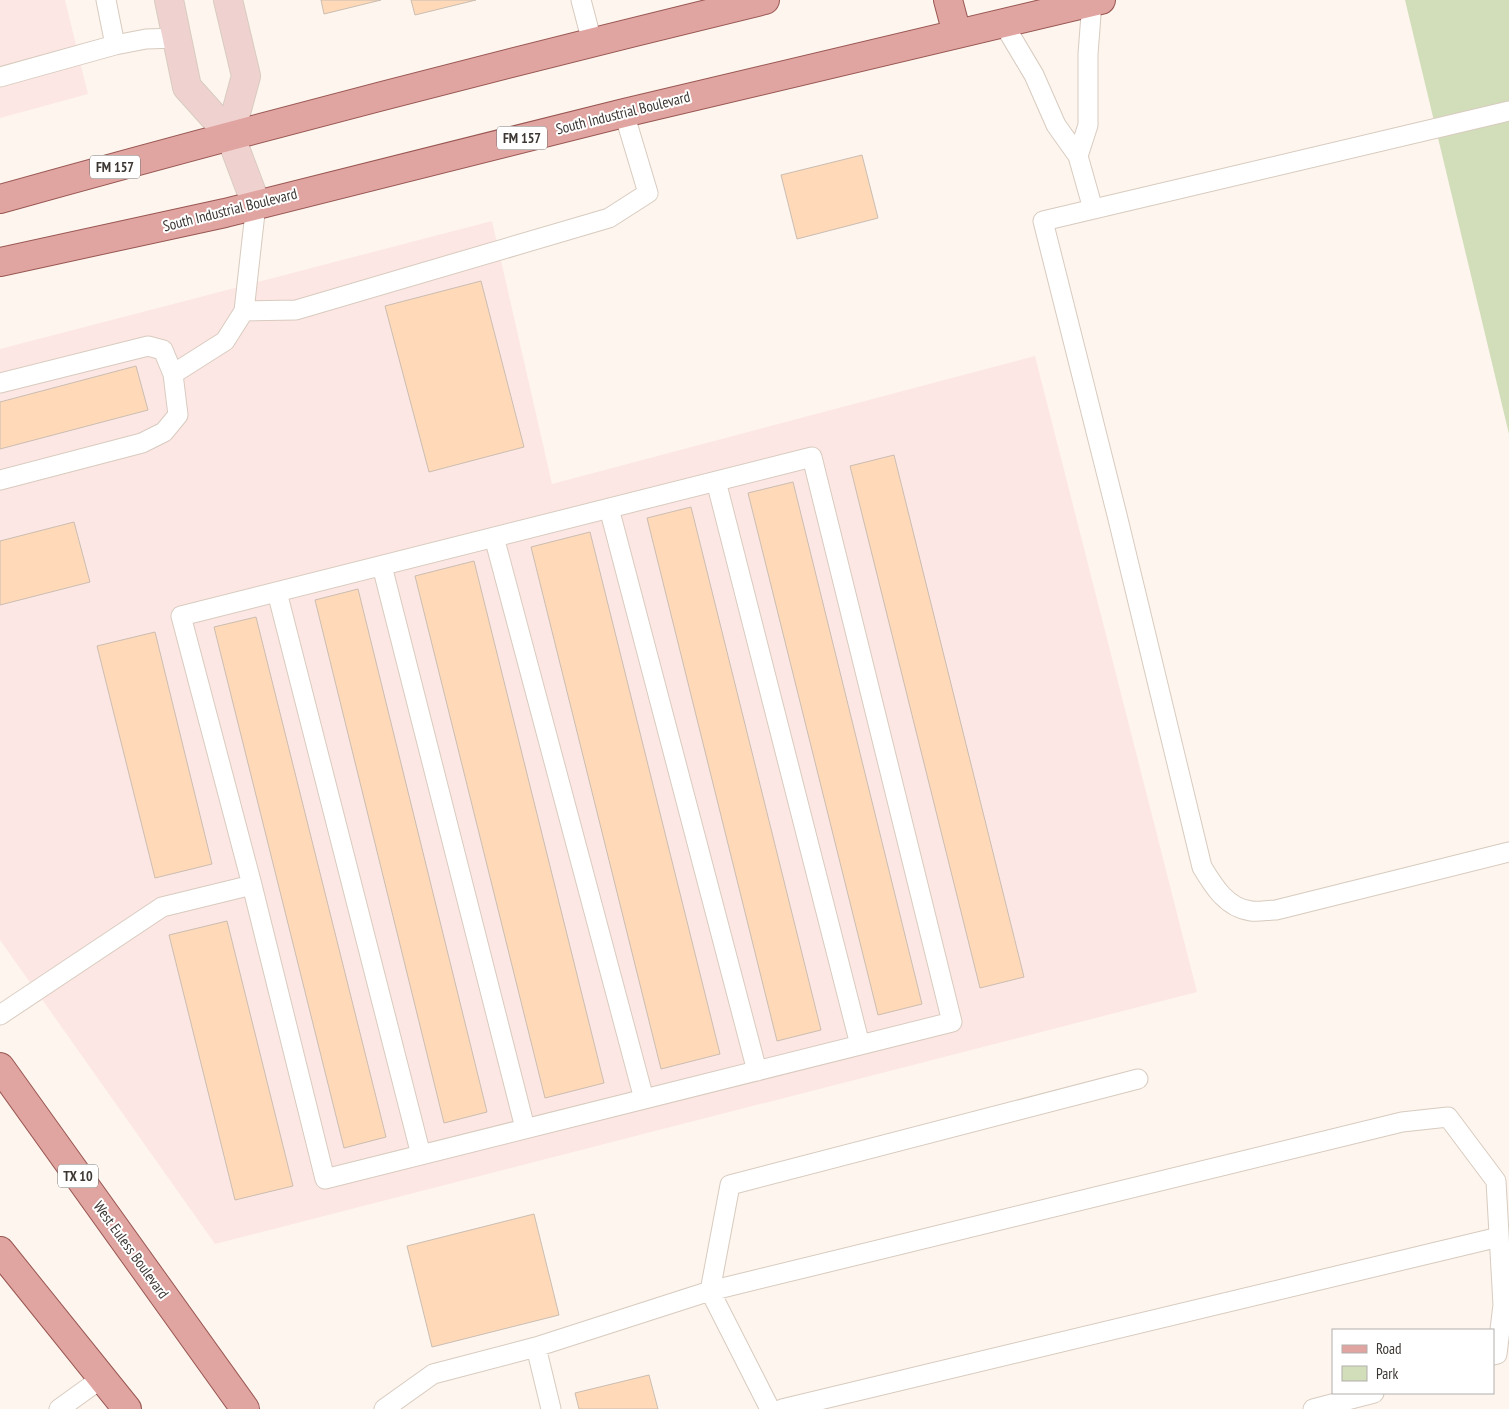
<svg xmlns="http://www.w3.org/2000/svg" width="1509" height="1409" font-family="'PT Sans Narrow',sans-serif">
	<style>
		.commercial { fill: #fde7e4 }
		.green { fill: #d1deb9 }
		.building { fill: #ffd9b8; stroke: #cabdb1 }
		.lines { fill: none; stroke-linecap: round; stroke-linejoin: round }
		.lane-casing { stroke: #d8cbbf; stroke-width: 21 }
		.secondary-casing { stroke: #d8cbbf; stroke-width: 30 }
		.primary-casing { stroke: #995752; stroke-width: 30 }
		.lane { stroke: #fff; stroke-width: 19 }
		.secondary { stroke: #efd2d0; stroke-width: 28 }
		.primary { stroke: #e0a4a1; stroke-width: 28 }
		.labels { text-anchor: middle; stroke-width: 4; stroke-linejoin: round; paint-order: stroke }
		.shield { fill: #fff; stroke: #777370; stroke-width: 1 }
		.shield-label { font-size: 14px; font-weight: bold; fill: #3d3733 }
		.street-label { font-size: 15px; fill: #3d3733; stroke: #fff }
	</style>
	<rect width="100%" height="100%" fill="#fdf5ee"/>
	<path class="commercial" d="M0,0H65L88,94L0,118Z
		M492,221L552,484L1035,356L1197,992L215,1244L0,940V349Z"/>
	<path class="green" d="M1405,0H1509V434Z"/>
	<path class="building" d="M321,0H381L324,14Z
		M411,0H476L415,15Z
		M862,155L878,218L797,239L781,175Z
		M481,281L524,447L429,472L385,306Z
		M136,366L148,410L0,449V402Z
		M894,455L1024,977L980,988L850,466Z
		M793,482L922,1004L878,1015L748,493Z
		M691,507L821,1030L777,1041L647,518Z
		M74,522L90,582L0,605V541Z
		M590,532L720,1054L661,1069L531,547Z
		M474,561L604,1083L545,1098L415,576Z
		M358,589L487,1112L444,1123L315,600Z
		M256,617L386,1137L344,1148L214,627Z
		M155,632L212,864L155,878L97,646Z
		M227,921L293,1186L235,1200L169,935Z
		M534,1214L559,1315L432,1347L407,1246Z
		M649,1375L658,1409H579L575,1393Z"/>
	<g class="lines">
		<defs>
			<path id="lane" d="M581,0L592,42
				M1003,23L1034,75L1056,125L1078,156L1093,209
				M115,45L146,39L177,38
				M0,77L115,45L106,0
				M1509,111L1043,221L1117,515L1202,867C1214,887 1227,908 1251,911C1259,912 1268,910 1276,910L1509,852
				M1078,156L1088,125V54L1092,2
				M244,311L296,310L609,218L648,193L624,113
				M0,383L148,346L163,350L173,374
				M812,457L952,1022L325,1179L252,885L181,616Z
				M0,480L142,443L164,432L178,415L173,374L225,341L244,311L256,204
				M716,481L860,1045
				M609,508L757,1071
				M494,537L644,1099
				M382,566L525,1128
				M277,592L421,1155
				M0,1015L162,907L252,885
				M536,1347L551,1409
				M59,1409L102,1378
				M384,1409L433,1374L536,1347L710,1291L730,1185L1138,1079
				M770,1409L710,1291L1402,1122L1448,1117L1496,1181L1503,1305L1497,1354L1493,1355
				M782,1409L1499,1237
				M1313,1409L1374,1393"/>
			<path id="secondary" d="M169,0L187,87L230,135L256,204
				M228,0L246,76L230,135"/>
			<path id="primary" d="M948,0L957,34
				M0,199C254,128 509,62 765,0
				M0,262L225,213L624,113L1101,0
				M0,1067L245,1409
				M0,1251L127,1409"/>
		</defs>
		<use href="#lane" class="lane-casing"/>
		<use href="#secondary" class="secondary-casing"/>
		<use href="#primary" class="primary-casing"/>
		<use href="#lane" class="lane"/>
		<use href="#secondary" class="secondary"/>
		<use href="#primary" class="primary"/>
	</g>
	<g class="labels">
		<g class="shield">
			<rect x="497" y="126.5" width="50" height="23" rx="4"/>
			<rect x="90" y="155.5" width="50" height="23" rx="4"/>
			<rect x="58" y="1164.5" width="40" height="23" rx="4"/>
		</g>
		<g class="shield-label">
			<text x="522" y="143">FM 157</text>
			<text x="115" y="172">FM 157</text>
			<text x="78" y="1181">TX 10</text>
		</g>
		<g class="street-label">
			<text transform="translate(623 113) rotate(-14)" y="5">South Industrial Boulevard</text>
			<text transform="translate(230 210) rotate(-14)" y="5">South Industrial Boulevard</text>
			<text transform="translate(131 1250) rotate(54)" y="5">West Euless Boulevard</text>
		</g>
	</g>
	<rect x="1332" y="1329" width="162" height="65" fill="#ffffff" stroke="#b1afad"/>
	<rect x="1342" y="1345" width="25" height="8" fill="#e0a4a1" stroke="#b1afad"/>
	<text x="1376" y="1354" font-size="15" fill="#3d3733">Road</text>
	<rect x="1342" y="1366" width="25" height="15" fill="#d1deb9" stroke="#b1afad"/>
	<text x="1376" y="1379" font-size="15" fill="#3d3733">Park</text>
</svg>
